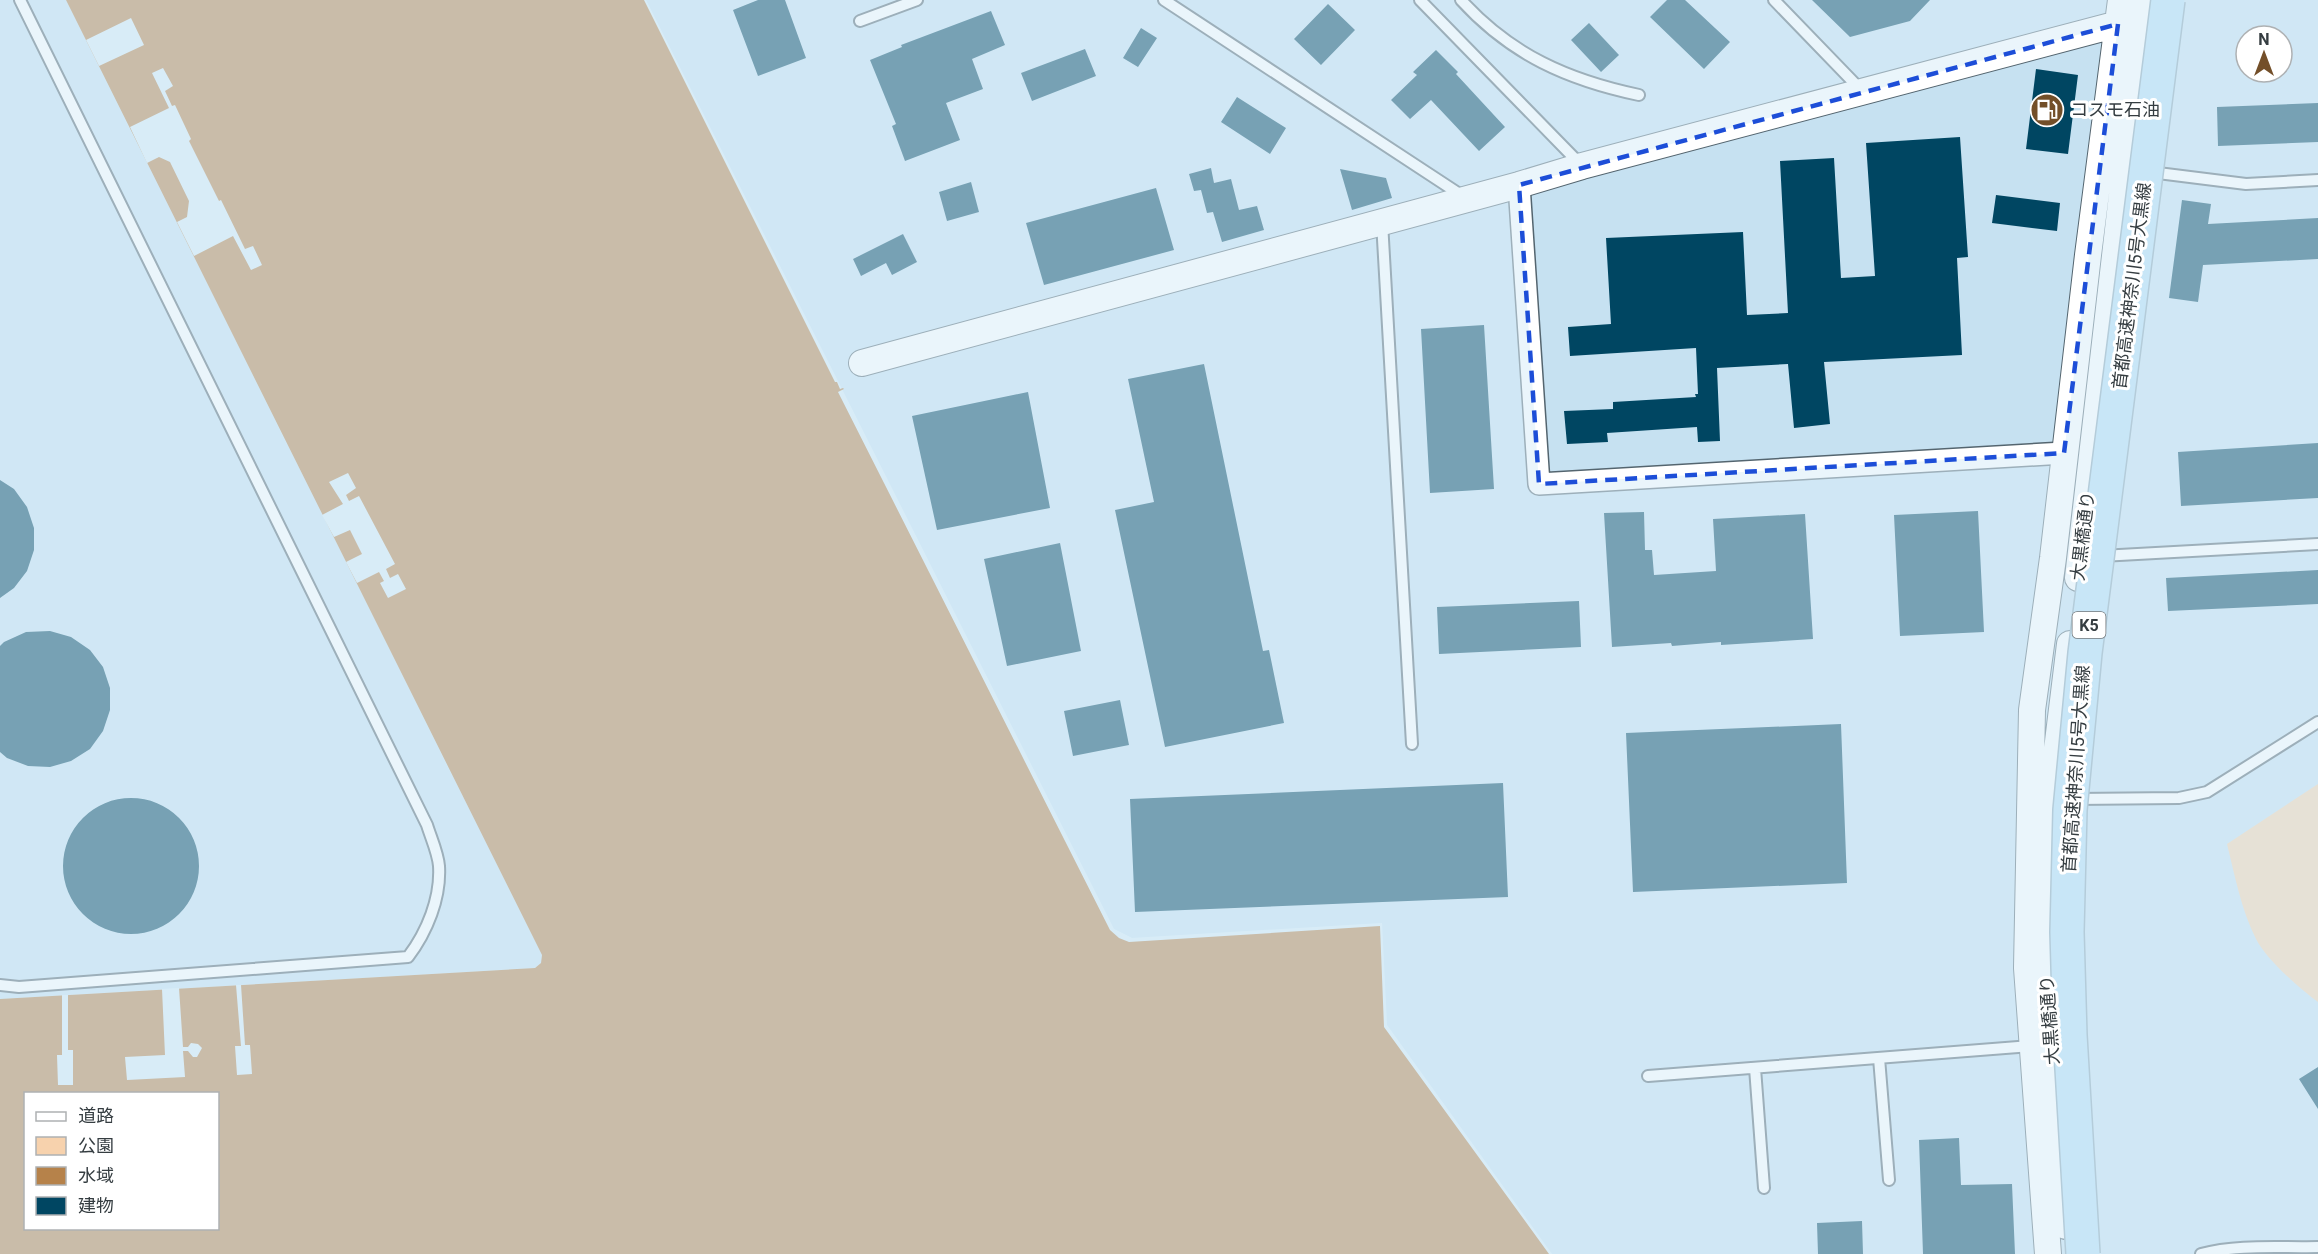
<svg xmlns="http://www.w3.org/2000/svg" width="2318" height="1254" font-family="Roboto,'Noto Sans JP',sans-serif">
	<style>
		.built { fill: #c6e1f1; fill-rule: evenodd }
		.park { fill: #f7d2ad }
		.water { fill: #b6824a; fill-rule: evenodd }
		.pier { fill: #d8ecf7 }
		.building { fill: #004662 }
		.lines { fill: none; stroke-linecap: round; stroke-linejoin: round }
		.service-casing { stroke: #54656f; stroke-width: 14 }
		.minor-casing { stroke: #54656f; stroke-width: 24 }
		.tertiary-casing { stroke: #54656f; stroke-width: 28 }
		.service { stroke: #fff; stroke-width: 10 }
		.minor { stroke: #fff; stroke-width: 21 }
		.tertiary { stroke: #fff; stroke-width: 26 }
		.motorway-bridge-casing { stroke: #88a5b6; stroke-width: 36; stroke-linecap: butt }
		.motorway-bridge { stroke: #b4ddf5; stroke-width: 33 }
		.marked { fill: none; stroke: #1d4ed8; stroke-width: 4.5; stroke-dasharray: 12 8; stroke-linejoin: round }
		.labels { text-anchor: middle; stroke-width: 6; stroke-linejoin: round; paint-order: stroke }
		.shield { fill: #fff; stroke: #72777a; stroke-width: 1.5 }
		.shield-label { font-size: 16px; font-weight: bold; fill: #353d41 }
		.poi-label { font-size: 18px; fill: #353d41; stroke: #fff; text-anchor: start }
		.street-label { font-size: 18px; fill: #353d41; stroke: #fff }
	</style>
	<rect width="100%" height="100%" fill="#d8ecf7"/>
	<path class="built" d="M0,0H66L542,955L541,963L535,968L0,999Z
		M646,0H2318V1254H1552L1387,1025L1382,923L1132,938L1114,929ZM2246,36H2282V72H2246Z"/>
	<path class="park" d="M2318,784V1002C2300,989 2266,959 2256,939C2241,909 2235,876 2227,844Z"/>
	<path class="water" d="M66,0H644L835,382H837L840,389L843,388L844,389L838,392L1110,930L1119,938L1129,942L1380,926L1384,1027L1549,1254H0V999L535,968L541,963L542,955ZM26,1094H218V1228H26Z"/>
	<path class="pier" d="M131,18L144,45L99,66L86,40Z
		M163,68L173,86L165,91L172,106L175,105L191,139L189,141L219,201L221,200L245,249L253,246L262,265L251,270L233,236L194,256L177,222L187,217L189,201L170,162L159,157L147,163L130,127L169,108L152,73Z
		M348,473L356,488L346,495L349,501L359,496L395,564L386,569L390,578L398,574L406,589L388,598L380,583L384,581L379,572L357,583L346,562L362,554L350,530L334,537L322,515L343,504L329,482Z
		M236,985H241L245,1045H250L252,1074L237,1075L235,1046H241Z
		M179,988L183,1047H188L191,1043L198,1044L202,1048L197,1057H193L188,1051H183L185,1077L127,1080L125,1057L165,1055L162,989Z
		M62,995H68V1050H73V1085H58L57,1055H62Z"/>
	<path class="building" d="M758,0H785L806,58L758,76L733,10Z
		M1667,0H1685L1730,42L1704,69L1650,17Z
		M1812,0H1930L1910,21L1850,37Z
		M1328,4L1355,30L1321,65L1294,39Z
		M991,11L1005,45L972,59L983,89L946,103L960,140L905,161L892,126L896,124L870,60L902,47L901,45Z
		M1589,23L1619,55L1601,72L1571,40Z
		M1141,28L1157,38L1138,67L1123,58Z
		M1085,49L1096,76L1032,101L1021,73Z
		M1436,50L1458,72L1456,74L1505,127L1479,151L1431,100L1410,119L1391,100L1417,75L1413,72Z
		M2036,69L2078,75L2068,154L2026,149Z
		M1237,97L1286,128L1270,154L1221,122Z
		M2318,103V142L2218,146L2217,107Z
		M1960,137L1968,257L1957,258L1962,355L1824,362L1830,424L1794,428L1788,364L1717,368L1720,441L1698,442L1697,427L1607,433L1608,442L1567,444L1564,411L1613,409V402L1696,397L1695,394H1698L1696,348L1570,356L1568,327L1611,324L1606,238L1743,232L1747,315L1788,313L1780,161L1834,158L1841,278L1875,276L1866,143Z
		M1211,168L1214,183L1231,179L1239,210L1257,206L1264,230L1222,242L1213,212L1207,213L1201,190L1194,191L1189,174Z
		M1340,169L1386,178L1392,198L1352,210Z
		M971,182L979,212L947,221L939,192Z
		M1156,188L1174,250L1044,285L1026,223Z
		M1996,195L2060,203L2057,231L1992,223Z
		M2182,200L2211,204L2208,224L2318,218V259L2203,265L2198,302L2169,298Z
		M903,234L917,262L892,275L886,263L861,276L853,259Z
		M1484,325L1494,489L1430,493L1421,329Z
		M1204,364L1263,651L1269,650L1284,723L1165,747L1115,510L1154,502L1128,379Z
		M1028,392L1050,508L937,530L912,416Z
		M2318,443V498L2181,506L2178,452Z
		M0,480L14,489L27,507L34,528V550L27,571L14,588L0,598Z
		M1978,511L1984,632L1900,636L1894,515Z
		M1644,512L1645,550H1652L1654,575L1716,571L1713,519L1805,514L1813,639L1721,645V642L1672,646L1671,643L1612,647L1604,513Z
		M1060,543L1081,651L1007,666L984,559Z
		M2318,570V604L2168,611L2166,578Z
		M1579,601L1581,647L1439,654L1437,607Z
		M50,631L71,637L90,650L103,667L110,688V710L103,731L90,749L71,761L50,767L28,766L7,758L0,752V646L4,642L26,632Z
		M1120,700L1129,745L1073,756L1064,711Z
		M1841,724L1847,883L1633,892L1626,733Z
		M1503,783L1508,897L1135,912L1130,799Z
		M63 866a68 68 0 1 1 136 0a68 68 0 1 1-136 0Z
		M2318,1067V1109L2299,1079Z
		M1959,1138L1961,1185L2012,1184L2015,1254H1923L1919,1140Z
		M1862,1221L1863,1254H1818L1817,1223Z"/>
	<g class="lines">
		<defs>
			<path id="service" d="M1164,0L1464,197
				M1420,0L1582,166
				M1461,0C1511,55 1568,80 1639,95
				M1774,0L1862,91
				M860,21L917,0
				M2150,172L2246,184L2318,180
				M1382,222L1412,744
				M2101,556L2318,544
				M2075,799L2179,798L2207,792L2318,722
				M0,985L19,987L408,957C427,932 441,898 439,866C438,853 431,838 427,825L20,0
				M1879,1058L1889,1180
				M1755,1068L1764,1188
				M1648,1076L2031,1046
				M2201,1254C2238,1244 2280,1248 2318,1247"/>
			<path id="minor" d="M1519,185L1539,484L2064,453"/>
			<path id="tertiary" d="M862,363L1519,185L1582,166L2118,24
				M2078,578L2125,169L2147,0
				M2066,1226L2046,977L2051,799L2070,644
				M2048,1254L2027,968L2032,710L2053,558L2088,255L2121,0"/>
		</defs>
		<use href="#service" class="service-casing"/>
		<use href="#minor" class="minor-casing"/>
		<use href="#tertiary" class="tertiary-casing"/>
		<use href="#service" class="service"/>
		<use href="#minor" class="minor"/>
		<use href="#tertiary" class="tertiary"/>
		<defs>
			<path id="motorway-bridge" d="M2083,1254L2070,1035L2067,932L2070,810L2085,653L2168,0"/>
		</defs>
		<use href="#motorway-bridge" class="motorway-bridge-casing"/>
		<use href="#motorway-bridge" class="motorway-bridge"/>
	</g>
	<path d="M0 0H2318V1254H0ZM2118,24L2064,453L1539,484L1519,185Z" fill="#d8ecf7" fill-opacity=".55" fill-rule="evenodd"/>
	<path class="marked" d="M2118,24L2064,453L1539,484L1519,185Z"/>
	<defs>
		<symbol id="fuel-disc" viewBox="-11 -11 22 22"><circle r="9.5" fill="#734f29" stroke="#fff"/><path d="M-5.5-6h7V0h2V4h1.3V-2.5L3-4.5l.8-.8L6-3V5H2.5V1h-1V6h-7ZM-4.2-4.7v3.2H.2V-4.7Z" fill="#fff"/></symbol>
	</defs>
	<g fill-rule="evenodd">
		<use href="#fuel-disc" x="2028" y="91" width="38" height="38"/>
	</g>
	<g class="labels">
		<rect class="shield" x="2072.5" y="612" width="33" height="26" rx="4.5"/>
		<g class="shield-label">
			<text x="2089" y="631">K5</text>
		</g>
		<g class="poi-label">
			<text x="2070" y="116">コスモ石油</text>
		</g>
		<g class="street-label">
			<text transform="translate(2132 286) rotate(-83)" y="6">首都高速神奈川5号大黒線</text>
			<text transform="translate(2083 536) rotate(-83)" y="6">大黒橋通り</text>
			<text transform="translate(2076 769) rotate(-86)" y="6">首都高速神奈川5号大黒線</text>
			<text transform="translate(2050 1020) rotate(-94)" y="6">大黒橋通り</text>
		</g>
	</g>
	<rect x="24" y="1092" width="195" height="138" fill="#ffffff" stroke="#aeb1b3" stroke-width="1.5"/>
	<rect x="36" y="1112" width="30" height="9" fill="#ffffff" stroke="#aeb1b3" stroke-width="1.5"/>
	<text x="78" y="1122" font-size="18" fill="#353d41">道路</text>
	<rect x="36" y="1137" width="30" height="18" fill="#f7d2ad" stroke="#aeb1b3" stroke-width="1.5"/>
	<text x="78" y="1152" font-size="18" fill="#353d41">公園</text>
	<rect x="36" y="1167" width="30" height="18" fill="#b6824a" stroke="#aeb1b3" stroke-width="1.5"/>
	<text x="78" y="1182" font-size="18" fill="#353d41">水域</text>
	<rect x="36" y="1197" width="30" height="18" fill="#004662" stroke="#aeb1b3" stroke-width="1.5"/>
	<text x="78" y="1212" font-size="18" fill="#353d41">建物</text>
	<g transform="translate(2264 54)"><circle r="28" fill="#ffffff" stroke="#aeb1b3" stroke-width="1.5"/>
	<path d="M0-4.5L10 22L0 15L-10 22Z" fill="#734f29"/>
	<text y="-9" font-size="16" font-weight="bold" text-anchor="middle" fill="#353d41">N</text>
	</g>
</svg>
